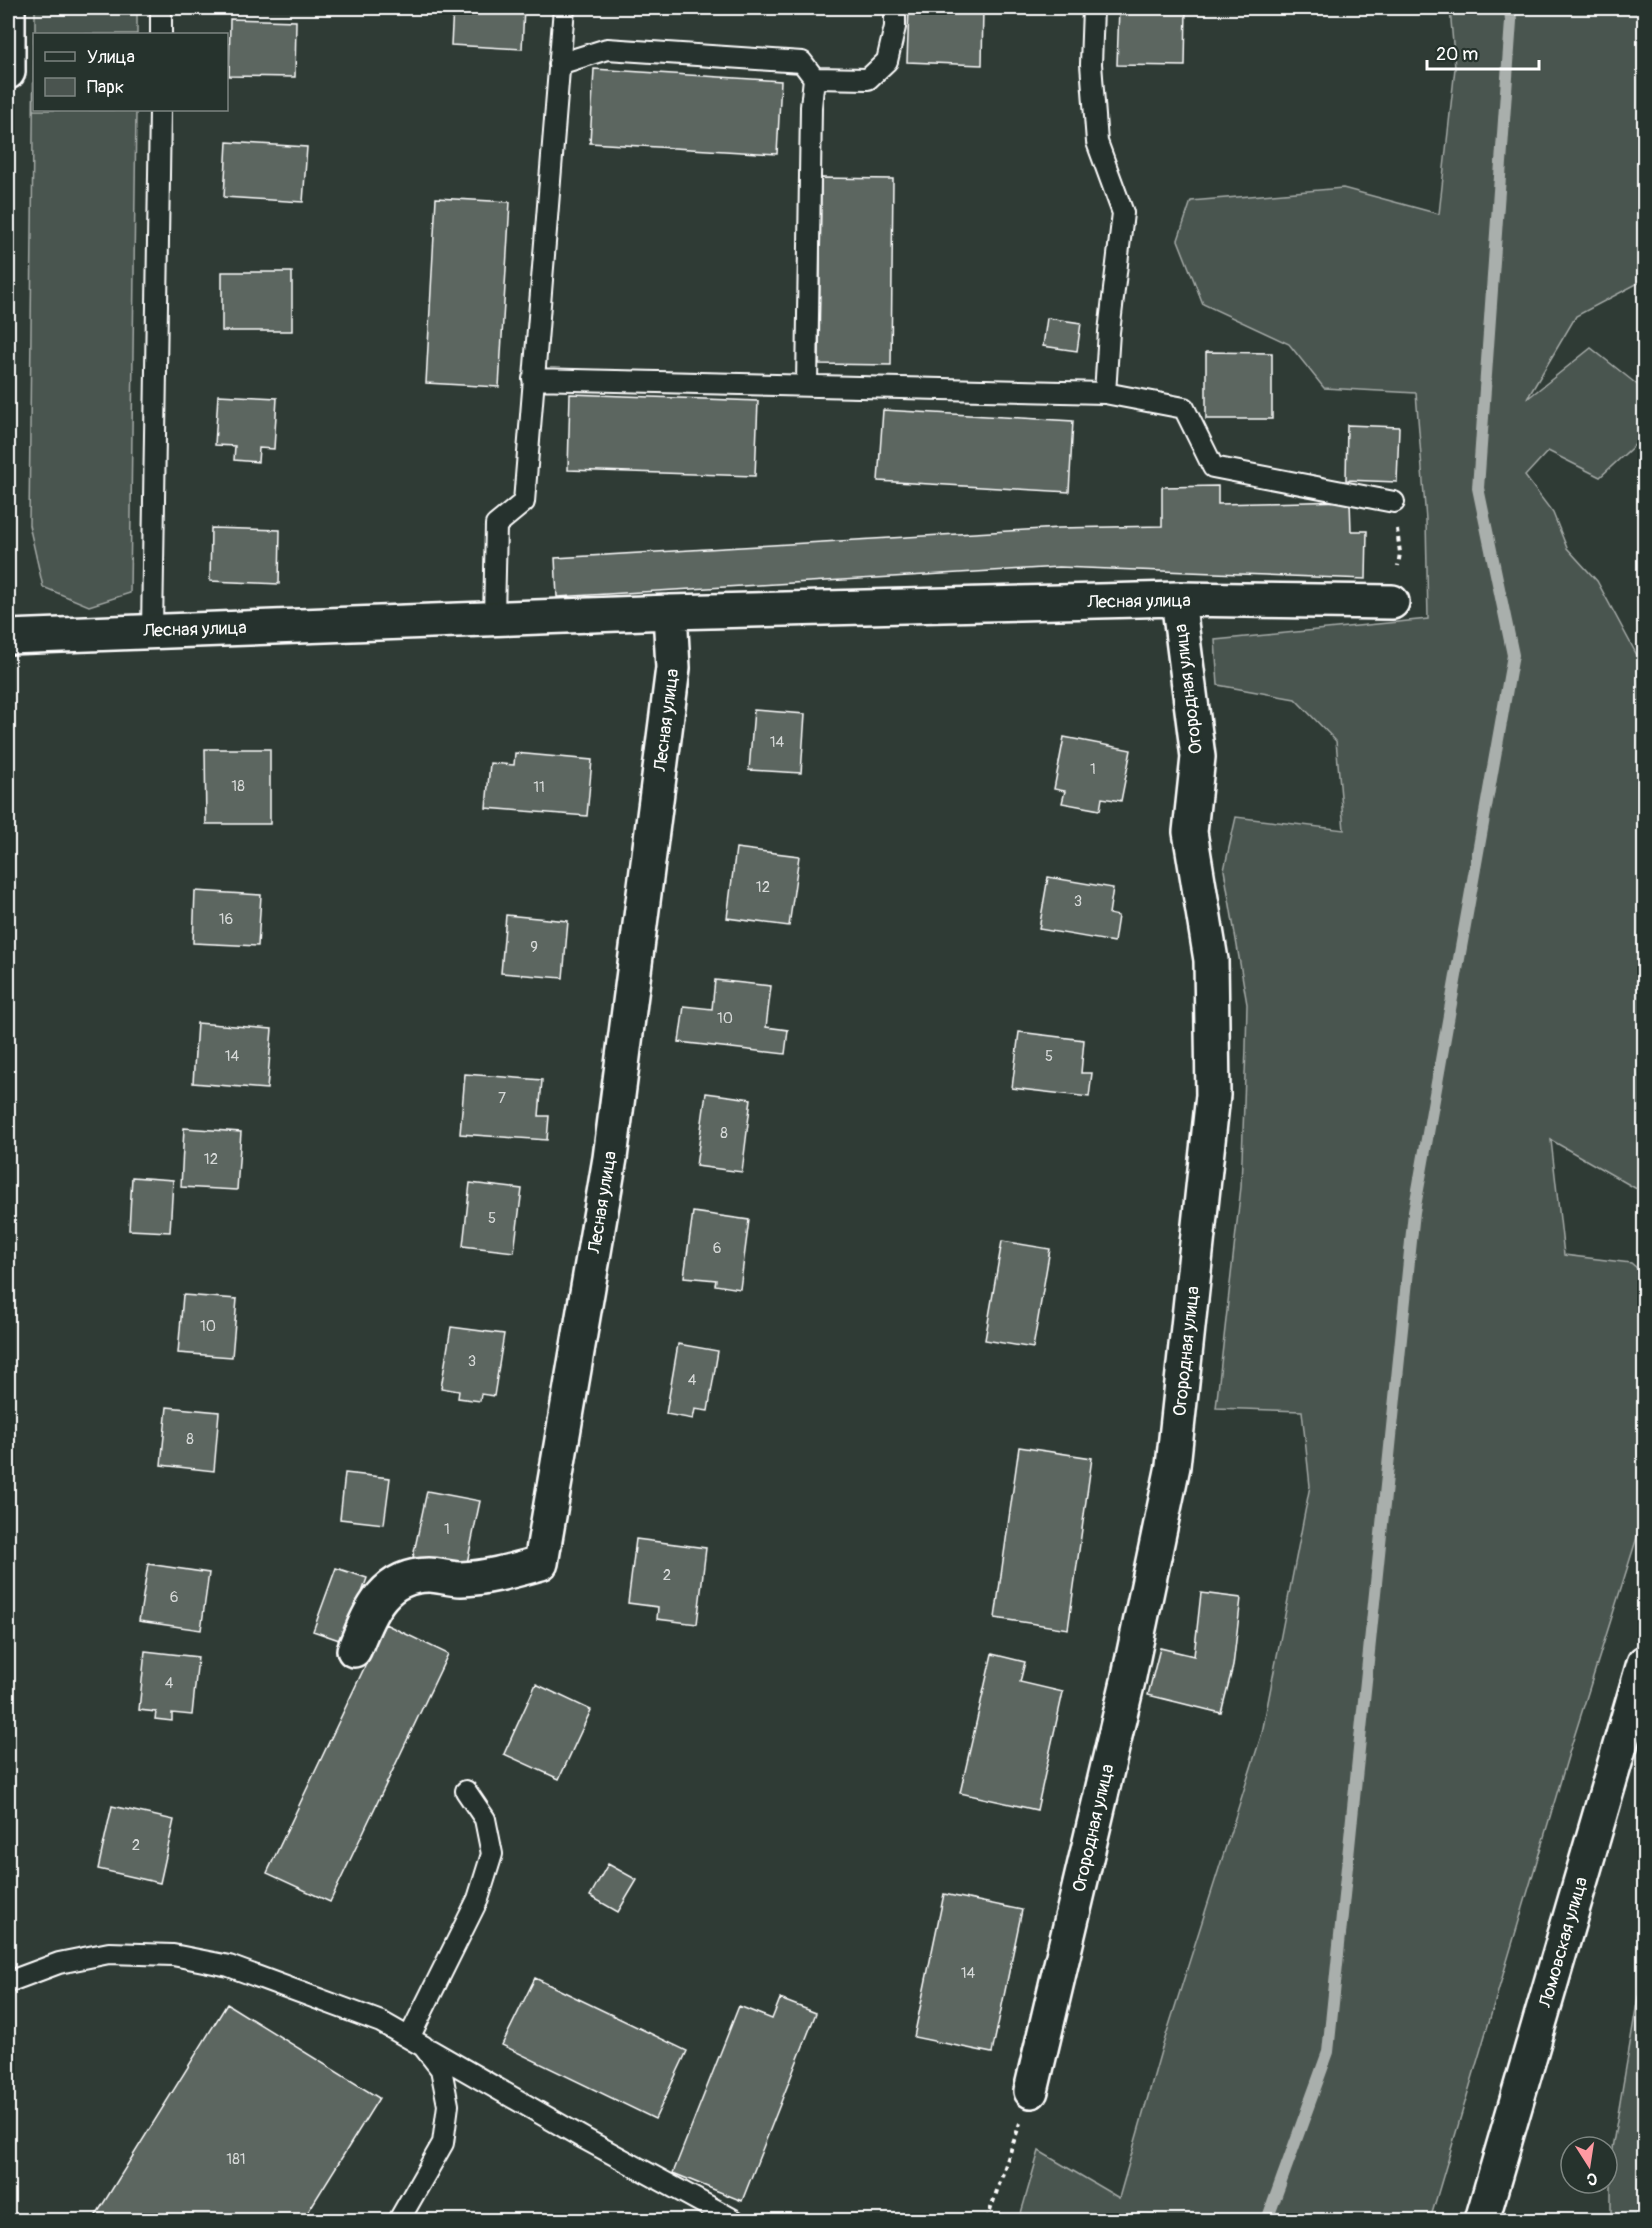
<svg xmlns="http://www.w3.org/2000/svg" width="1652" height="2228" font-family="Pangolin,sans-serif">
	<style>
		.green { fill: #4a544f; stroke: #a4aaa7; stroke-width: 1.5 }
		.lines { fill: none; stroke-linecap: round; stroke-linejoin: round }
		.stream { stroke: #a9afac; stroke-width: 12 }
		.building { fill: #5b6661; stroke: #fff; stroke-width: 1.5 }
		.service-casing { stroke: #fff; stroke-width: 24 }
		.minor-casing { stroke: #fff; stroke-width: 38 }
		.tertiary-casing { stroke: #fff; stroke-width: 38 }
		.primary-casing { stroke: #fff; stroke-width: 38 }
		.path { stroke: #fff; stroke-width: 4; stroke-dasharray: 4.5 4.5; stroke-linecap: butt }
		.service { stroke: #26332d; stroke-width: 20 }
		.minor { stroke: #26332d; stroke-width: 33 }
		.tertiary { stroke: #26332d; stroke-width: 33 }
		.primary { stroke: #26332d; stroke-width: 33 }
		.labels { text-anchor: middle; stroke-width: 5; stroke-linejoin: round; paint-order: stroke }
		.number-label { font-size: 15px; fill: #d6d9d8 }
		.street-label { font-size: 18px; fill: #fff; stroke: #26332d }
	</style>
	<rect width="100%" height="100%" fill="#2f3b35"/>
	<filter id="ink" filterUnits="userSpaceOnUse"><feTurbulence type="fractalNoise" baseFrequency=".0167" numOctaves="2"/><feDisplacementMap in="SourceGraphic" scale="12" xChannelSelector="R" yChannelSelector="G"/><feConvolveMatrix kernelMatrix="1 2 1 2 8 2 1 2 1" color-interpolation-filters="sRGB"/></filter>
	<g filter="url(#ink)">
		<path class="green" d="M35,8H137V34H35Z
			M1450,8H1644V280L1576,316L1527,399L1591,348L1644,390V424L1640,440L1600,477L1548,451L1525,476L1553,513L1567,548L1597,581L1638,657L1644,661V1191L1635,1188L1551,1140L1564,1255L1631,1263L1644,1274V1515L1569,1753L1430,2220H1019L1039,2151L1119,2198L1161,2051L1262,1733L1310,1486L1302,1411L1216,1408L1241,1187L1246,1047L1247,1004L1224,870L1236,817L1344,830L1336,741L1295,699L1218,685L1215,640L1428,619L1426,520L1416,393L1324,388L1289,344L1203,304L1178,240L1191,201L1343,188L1439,214L1455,68Z
			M34,36V110H136L130,593L89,606L43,587L29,525Z
			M1644,1984V2220H1611V2155L1638,1997Z"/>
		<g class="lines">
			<path class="stream" d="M1267,2220L1328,2052L1414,1212L1513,655L1478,488L1511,21L1510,8"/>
		</g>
		<path class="building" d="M453,8H524L522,49L451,45Z
			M909,8H983L982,65L907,62Z
			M1119,8H1186L1185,66L1117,65Z
			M230,19L296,21L295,77L229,76Z
			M594,69L781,81L777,154L590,143Z
			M227,142L307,147L303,202L224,197Z
			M821,178L893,179L891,365L819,364Z
			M436,198L510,202L499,387L426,383Z
			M222,272H292V331H222Z
			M1047,318L1081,323L1077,351L1043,346Z
			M1206,352L1272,353V419H1206Z
			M570,394L758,401L755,476L568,470Z
			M218,395L277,398L274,449L259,448L258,462L234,460L235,446L215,445Z
			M883,410L1073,421L1069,492L878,481Z
			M1347,425L1399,427L1397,482L1346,480Z
			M1218,486V504L1350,501L1351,531H1367L1366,579L1059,567L557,597L555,558L1059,528L1162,526V487Z
			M211,528L280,530L279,584L210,581Z
			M754,710L805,714L801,773L749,770Z
			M1064,737L1131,750L1121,801L1102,798L1100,810L1062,803L1065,791L1054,789Z
			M205,749H270V824H206Z
			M515,753L592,760L587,816L486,808L490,763L514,765Z
			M736,848L799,856L789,926L727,918Z
			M1048,877L1113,888L1109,914L1118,916L1114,942L1039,929Z
			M195,891L261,895L258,946L193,943Z
			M506,915L568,921L563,978L501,973Z
			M715,980L771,986L766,1027L788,1030L785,1054L679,1042L684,1006L712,1009Z
			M197,1023L272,1029L267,1089L193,1083Z
			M1019,1032L1084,1040L1081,1073H1092L1089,1097L1012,1088Z
			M465,1074L542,1080L539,1116H549L547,1140L460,1134Z
			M706,1093L751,1099L742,1172L696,1166Z
			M184,1128L241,1132L237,1190L181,1187Z
			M132,1177L173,1180L170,1232L129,1230Z
			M470,1183L522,1189L514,1252L463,1246Z
			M693,1212L749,1220L740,1289L715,1285L716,1280L684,1277Z
			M1002,1241L1050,1249L1033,1348L985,1340Z
			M183,1295L237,1299L232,1357L178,1353Z
			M451,1327L504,1334L494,1396L481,1394L480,1401L458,1398L459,1391L441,1388Z
			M678,1344L718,1351L708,1411L695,1409L693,1419L666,1414Z
			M167,1407L219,1412L214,1471L161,1465Z
			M1019,1447L1092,1458L1068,1629L995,1618Z
			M345,1473L390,1478L384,1524L340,1519Z
			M427,1491L480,1501L466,1568L413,1557Z
			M636,1539L706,1548L697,1624L657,1619L658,1607L628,1603Z
			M148,1564L209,1573L201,1630L139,1621Z
			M336,1568L367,1578L345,1642L313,1631Z
			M1201,1593L1241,1598L1233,1666L1221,1713L1148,1695L1160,1648L1194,1656Z
			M385,1624L448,1654L330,1902L267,1873Z
			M145,1651L198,1657L192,1715L172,1713V1721L155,1719L156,1712L139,1710Z
			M992,1654L1025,1662L1020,1682L1063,1692L1037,1810L960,1793Z
			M536,1684L591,1710L559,1779L504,1754Z
			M112,1806L174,1820L160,1883L98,1869Z
			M608,1864L637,1880L618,1912L590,1896Z
			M944,1894L1022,1910L992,2053L914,2037Z
			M535,1978L687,2051L655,2119L502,2045Z
			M780,1999L816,2013L742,2201L673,2173L739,2006L772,2019Z
			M227,2004L379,2098L303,2220H93Z"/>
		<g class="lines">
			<defs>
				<path id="service" d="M161,34V8
					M559,64L607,49L802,62L814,78L868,79L887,61L895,27V8
					M533,379L1105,393L1109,332L1123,213L1097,142L1091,64L1093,8
					M807,385L811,107L814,78
					M1105,393L1184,408L1213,467L1394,502
					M494,617L496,525L524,502L564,8
					M152,630L160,110
					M8,1982L59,1963L109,1953L173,1955L229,1966L381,2022L423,2046L441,2069L448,2105L443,2143L399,2220
					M409,2038L478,1899L492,1854L485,1819L466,1791
					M430,2050L585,2139L734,2220"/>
				<path id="minor" d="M8,637L670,612L1178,599L1392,602
					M354,1650C369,1614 382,1575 429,1575C439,1575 450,1579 461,1579C488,1578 515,1570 541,1563L610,1158L673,668L670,612
					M1031,2091L1128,1681L1173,1466L1213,1095L1211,960L1190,832L1198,757L1178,599"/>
				<path id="tertiary" d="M8,72V8"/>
				<path id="primary" d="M1482,2220L1644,1663"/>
			</defs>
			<use href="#service" class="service-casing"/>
			<use href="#minor" class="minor-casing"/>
			<use href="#tertiary" class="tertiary-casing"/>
			<use href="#primary" class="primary-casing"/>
			<path class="path" d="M1397,529L1400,553L1398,566
				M987,2220L1020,2123"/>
			<use href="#service" class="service"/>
			<use href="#minor" class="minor"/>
			<use href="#tertiary" class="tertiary"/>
			<use href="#primary" class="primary"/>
		</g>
	</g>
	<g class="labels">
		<g class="number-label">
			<text x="777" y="747">14</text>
			<text x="1093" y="774">1</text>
			<text x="238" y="791">18</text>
			<text x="539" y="792">11</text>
			<text x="763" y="892">12</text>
			<text x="1078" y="906">3</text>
			<text x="226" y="924">16</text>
			<text x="534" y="952">9</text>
			<text x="725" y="1023">10</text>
			<text x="232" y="1061">14</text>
			<text x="1049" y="1061">5</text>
			<text x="502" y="1103">7</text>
			<text x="724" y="1138">8</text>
			<text x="211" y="1164">12</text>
			<text x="492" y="1223">5</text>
			<text x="717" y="1253">6</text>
			<text x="208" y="1331">10</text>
			<text x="472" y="1366">3</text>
			<text x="692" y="1385">4</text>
			<text x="190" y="1444">8</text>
			<text x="447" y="1534">1</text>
			<text x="667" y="1580">2</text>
			<text x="174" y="1602">6</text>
			<text x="169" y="1688">4</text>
			<text x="136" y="1850">2</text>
			<text x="968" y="1978">14</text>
			<text x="236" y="2164">181</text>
		</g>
		<g class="street-label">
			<text transform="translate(1139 601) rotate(-1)" y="6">Лесная улица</text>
			<text transform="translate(195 629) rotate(-2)" y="6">Лесная улица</text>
			<text transform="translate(1188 689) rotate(-97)" y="6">Огородная улица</text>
			<text transform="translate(666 720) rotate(-83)" y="6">Лесная улица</text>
			<text transform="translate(602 1202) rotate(-81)" y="6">Лесная улица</text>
			<text transform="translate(1186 1351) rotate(-84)" y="6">Огородная улица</text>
			<text transform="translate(1093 1828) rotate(-77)" y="6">Огородная улица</text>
			<text transform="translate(1563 1942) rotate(-74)" y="6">Ломовская улица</text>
		</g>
	</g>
	<rect width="1652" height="2228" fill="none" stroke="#26332d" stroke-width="30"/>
	<rect x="15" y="15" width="1622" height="2198" fill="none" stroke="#fff" stroke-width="2" filter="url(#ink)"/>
	<rect x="33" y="33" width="195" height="78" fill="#26332d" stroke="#7d8581" stroke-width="1.5"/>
	<rect x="45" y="52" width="30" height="9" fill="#26332d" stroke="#7d8581" stroke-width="1.5"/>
	<text x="87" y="63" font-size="18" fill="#ffffff">Улица</text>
	<rect x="45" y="78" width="30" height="18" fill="#4a544f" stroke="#7d8581" stroke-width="1.5"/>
	<text x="87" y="93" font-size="18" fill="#ffffff">Парк</text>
	<g transform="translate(1589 2165) rotate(168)"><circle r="28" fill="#26332d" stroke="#7d8581" stroke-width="1.5"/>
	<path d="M0-4.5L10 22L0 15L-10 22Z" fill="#ff9aa2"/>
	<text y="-9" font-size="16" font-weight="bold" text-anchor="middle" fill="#ffffff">С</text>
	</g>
	<path d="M1427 60v9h112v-9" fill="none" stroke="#ffffff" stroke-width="3"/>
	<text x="1436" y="60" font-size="18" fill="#ffffff" stroke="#26332d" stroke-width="4.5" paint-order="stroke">20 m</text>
</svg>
